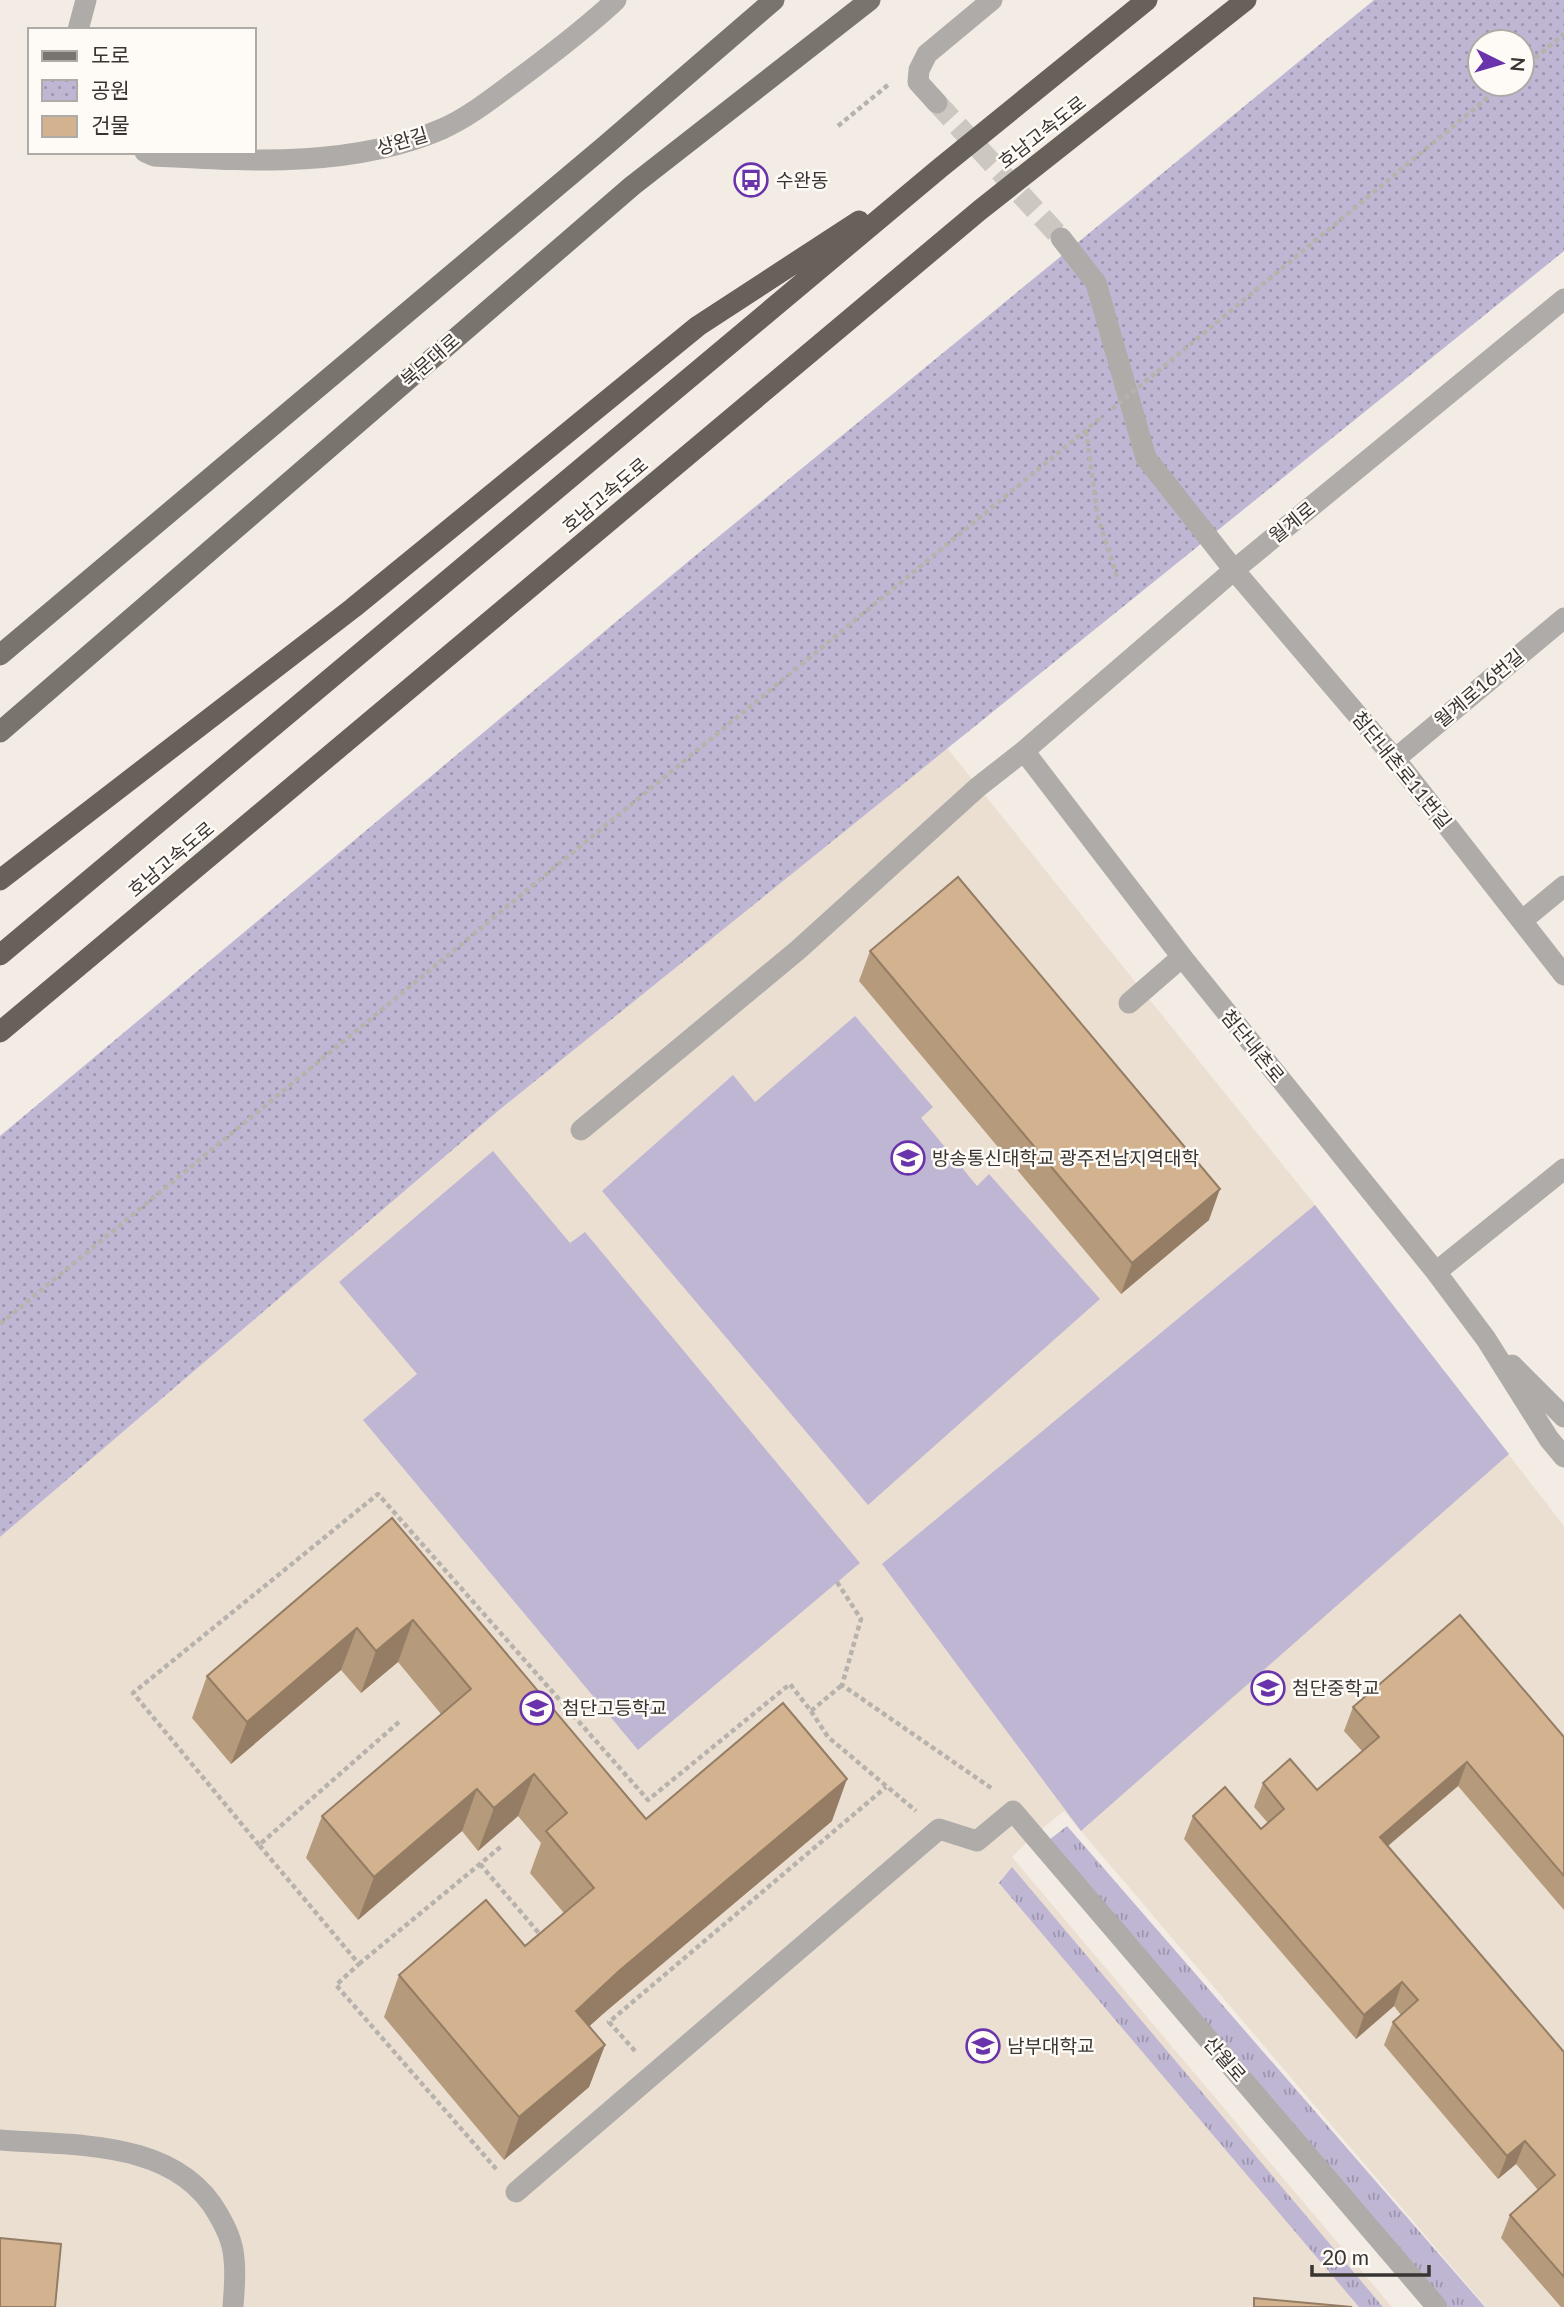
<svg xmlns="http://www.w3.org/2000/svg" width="1564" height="2307" font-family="Lato,'Noto Sans KR',sans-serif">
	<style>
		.built { fill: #ebdfd2 }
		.grass { fill: url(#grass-tufts) }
		.park { fill: url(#park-dots); fill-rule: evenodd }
		.garden { fill: #bfb6d4 }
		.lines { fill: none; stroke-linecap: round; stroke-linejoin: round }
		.minor-tunnel { stroke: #cdc7c1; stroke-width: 21; stroke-dasharray: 21 10; stroke-linecap: butt }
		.path { stroke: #b7b2ac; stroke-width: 4.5; stroke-dasharray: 5 3.5; stroke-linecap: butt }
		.minor { stroke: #aeaba8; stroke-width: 21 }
		.major { stroke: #7a746f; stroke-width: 21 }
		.highway { stroke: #67615a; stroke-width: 21 }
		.path-bridge { stroke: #b7b2ac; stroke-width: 4.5; stroke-dasharray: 5 3.5; stroke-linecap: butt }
		.wall { fill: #b59a7b }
		.shaded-wall { fill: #947d64 }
		.building { fill: #d3b38f; stroke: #947d64; stroke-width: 2 }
		.labels { text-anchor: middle; stroke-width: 5; stroke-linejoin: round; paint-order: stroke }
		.street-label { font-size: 19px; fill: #373431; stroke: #fefaf6 }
		.poi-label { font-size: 19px; fill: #373431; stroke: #fefaf6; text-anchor: start }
	</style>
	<defs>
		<pattern id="grass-tufts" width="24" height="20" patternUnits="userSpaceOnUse" patternTransform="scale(1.75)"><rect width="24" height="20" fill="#bfb6d4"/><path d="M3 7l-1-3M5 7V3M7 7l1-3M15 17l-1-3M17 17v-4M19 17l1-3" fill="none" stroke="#9c95ad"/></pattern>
		<pattern id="park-dots" width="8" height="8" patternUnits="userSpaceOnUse" patternTransform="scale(1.75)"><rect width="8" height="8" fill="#bfb6d4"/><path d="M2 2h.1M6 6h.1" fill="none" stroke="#9c95ad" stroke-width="1.8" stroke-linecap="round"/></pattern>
	</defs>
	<rect width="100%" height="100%" fill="#f3ece5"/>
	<path class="built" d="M947,748L1315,1205L1564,1526V2307H1486L1064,1811L1034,1835L1012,1857L1392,2307H0V1537L498,1111Z"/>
	<path class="grass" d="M1067,1826L1485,2307H1448L1049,1840Z
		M1012,1867L1383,2307H1359L999,1883Z"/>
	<path class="park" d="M1374,0H1564V251L498,1111L0,1537V1136L690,560ZM1480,42H1522V84H1480Z"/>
	<path class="garden" d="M855,1016L933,1107L921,1118L977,1186L989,1174L1100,1299L868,1505L602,1191L733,1075L755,1102Z
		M493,1151L570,1243L585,1232L860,1563L638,1750L363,1420L417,1374L339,1282Z
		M1315,1205L1509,1454L1081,1831L882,1564Z"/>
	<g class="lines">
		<path class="minor-tunnel" d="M937,103L1061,238"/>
		<path class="path" d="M1522,69L1564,34
			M838,126L888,85
			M1157,372L1504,84
			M1086,431L1098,518L1118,580
			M0,1324L1103,416
			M837,1582L861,1619L842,1685L994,1790
			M811,1711L828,1737L916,1811
			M399,1722L259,1845L359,1964L336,1985L497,2170
			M259,1845L133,1693L378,1494L648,1800L790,1684L811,1711L842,1685
			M480,1864L543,1938
			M359,1964L503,1845
			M635,2051L609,2022L886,1787"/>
		<path class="minor" d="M78,30L86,0
			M937,103L918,82L919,70L927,54L992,0
			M145,152L154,156C249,161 352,168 442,129C469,117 494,97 517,80C552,54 585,29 616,0
			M1061,238L1096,283L1146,458L1234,570L1395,759L1564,975
			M1024,751L1182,957L1436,1272L1486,1339L1549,1439L1564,1457
			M1395,759L1564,618
			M1523,920L1564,886
			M1129,1003L1182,957
			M581,1130L798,950L978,787L1024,751L1234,570L1564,299
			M1436,1272L1564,1169
			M1512,1365L1564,1417
			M0,2140C74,2146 176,2139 218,2214C226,2228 233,2242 234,2259C236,2274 234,2291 233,2307
			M516,2192L939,1829L977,1841L1013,1811L1437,2307"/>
		<path class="major" d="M0,655L606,145L774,0
			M0,732L632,186L870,0"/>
		<path class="highway" d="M0,880L353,608L698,326L859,221
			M0,955L940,168L1147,0
			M0,1032L980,210L1246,0"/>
		<path class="path-bridge" d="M1112,409L1157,372"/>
	</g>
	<path class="wall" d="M870,951L1209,1220L1121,1294L859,981Z
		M392,1518L646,1819L832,1821L604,2013L589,2026L605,2045L589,2087L504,2160L384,2017L399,1975L525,1946L564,1913L530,1873L541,1843L518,1816L478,1851L462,1831L358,1920L306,1858L322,1816L441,1714L398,1662L361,1693L341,1670L231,1764L192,1718L207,1676Z
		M1353,1707L1564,1737V1910L1458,1786L1388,1846L1564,2052V2307H1561L1501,2238L1510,2215L1538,2190L1516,2164L1498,2179L1384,2045L1393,2022L1401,2015L1394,2006L1356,2039L1184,1839L1193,1816L1261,1829L1268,1823L1254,1807L1263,1783L1317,1790L1362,1751L1344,1731Z"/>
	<path class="shaded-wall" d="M1220,1189L1209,1220L1121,1294L1132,1263Z
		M413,1620L398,1662L361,1693L376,1651Z
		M357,1628L341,1670L231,1764L247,1722Z
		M1467,1762L1458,1786L1371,1860L1380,1837Z
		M534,1774L518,1816L478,1851L494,1808Z
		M847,1779L832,1821L604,2013L560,2053L576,2011L619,1971Z
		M477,1789L462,1831L358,1920L374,1877Z
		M1402,1982L1394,2006L1356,2039L1364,2015Z
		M605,2045L589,2087L504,2160L519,2117Z
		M1525,2141L1516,2164L1498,2179L1507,2156Z"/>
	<path class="building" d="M958,877L1220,1189L1132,1263L870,951Z
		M392,1518L646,1819L783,1703L847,1779L619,1971L576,2011L605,2045L519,2117L399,1975L486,1900L525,1946L594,1888L546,1831L567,1813L534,1774L494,1808L477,1789L374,1877L322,1816L471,1689L413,1620L376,1651L357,1628L247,1722L207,1676Z
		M1460,1615L1564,1737V1876L1467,1762L1380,1837L1564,2052V2277L1510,2215L1555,2175L1525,2141L1507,2156L1393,2022L1418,2000L1402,1982L1364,2015L1193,1816L1225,1787L1261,1829L1284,1809L1263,1783L1290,1759L1317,1790L1379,1737L1353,1707Z
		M0,2238L61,2244L55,2307H0Z
		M1254,2298L1352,2307H1254Z"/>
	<defs>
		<symbol id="bus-ring" viewBox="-11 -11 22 22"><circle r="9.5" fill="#fefaf6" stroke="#6934ab" stroke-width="1.5"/><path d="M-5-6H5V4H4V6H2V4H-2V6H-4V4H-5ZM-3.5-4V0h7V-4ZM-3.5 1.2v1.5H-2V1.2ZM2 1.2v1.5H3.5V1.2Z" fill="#6934ab"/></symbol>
		<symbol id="university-ring" viewBox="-11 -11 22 22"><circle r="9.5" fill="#fefaf6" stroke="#6934ab" stroke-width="1.5"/><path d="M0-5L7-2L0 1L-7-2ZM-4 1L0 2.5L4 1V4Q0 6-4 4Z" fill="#6934ab"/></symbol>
		<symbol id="school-ring" viewBox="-11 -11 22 22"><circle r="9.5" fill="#fefaf6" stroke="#6934ab" stroke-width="1.5"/><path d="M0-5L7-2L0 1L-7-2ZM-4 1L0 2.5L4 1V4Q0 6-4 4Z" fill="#6934ab"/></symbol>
	</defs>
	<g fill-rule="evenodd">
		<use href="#bus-ring" x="732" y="161" width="38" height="38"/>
		<use href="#university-ring" x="889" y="1139" width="38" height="38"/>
		<use href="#school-ring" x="1249" y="1669" width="38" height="38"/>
		<use href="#school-ring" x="518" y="1689" width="38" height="38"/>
		<use href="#university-ring" x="964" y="2027" width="38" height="38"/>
	</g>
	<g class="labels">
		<g class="street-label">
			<text transform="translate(1042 132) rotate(-38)" y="7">호남고속도로</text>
			<text transform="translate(402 141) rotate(-17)" y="7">상완길</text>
			<text transform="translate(430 360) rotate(-41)" y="7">북문대로</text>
			<text transform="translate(605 495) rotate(-40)" y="7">호남고속도로</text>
			<text transform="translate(1292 522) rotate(-39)" y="7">월계로</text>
			<text transform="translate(1479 688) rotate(-40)" y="7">월계로16번길</text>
			<text transform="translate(1402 770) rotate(51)" y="7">첨단내촌로11번길</text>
			<text transform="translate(171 859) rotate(-40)" y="7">호남고속도로</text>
			<text transform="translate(1253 1046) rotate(51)" y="7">첨단내촌로</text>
			<text transform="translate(1225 2059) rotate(49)" y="7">산월로</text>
		</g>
		<g class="poi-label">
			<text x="776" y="187">수완동</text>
			<text x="932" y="1165">방송통신대학교 광주전남지역대학</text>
			<text x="1292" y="1695">첨단중학교</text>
			<text x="562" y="1715">첨단고등학교</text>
			<text x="1007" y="2053">남부대학교</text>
		</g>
	</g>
	<rect x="28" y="28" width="228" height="126" fill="#fefaf6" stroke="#aeaba7" stroke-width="2"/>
	<rect x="42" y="51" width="35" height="10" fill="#7a746f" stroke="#aeaba7" stroke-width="2"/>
	<text x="91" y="63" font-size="21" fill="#373431">도로</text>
	<rect x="42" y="80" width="35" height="21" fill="url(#park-dots)" stroke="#aeaba7" stroke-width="2"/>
	<text x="91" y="98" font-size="21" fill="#373431">공원</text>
	<rect x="42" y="116" width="35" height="21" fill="#d3b38f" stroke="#aeaba7" stroke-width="2"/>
	<text x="91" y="133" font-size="21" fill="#373431">건물</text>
	<g transform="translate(1501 63) rotate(95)"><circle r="33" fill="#fefaf6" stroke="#aeaba7" stroke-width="2"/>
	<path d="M0-5L12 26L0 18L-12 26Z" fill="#6934ab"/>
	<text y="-10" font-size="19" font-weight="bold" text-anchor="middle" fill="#373431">N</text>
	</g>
	<path d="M1312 2265v10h117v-10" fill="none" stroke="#373431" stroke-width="3.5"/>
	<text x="1322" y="2265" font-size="21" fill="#373431" stroke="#fefaf6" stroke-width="5" paint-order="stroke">20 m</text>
</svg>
